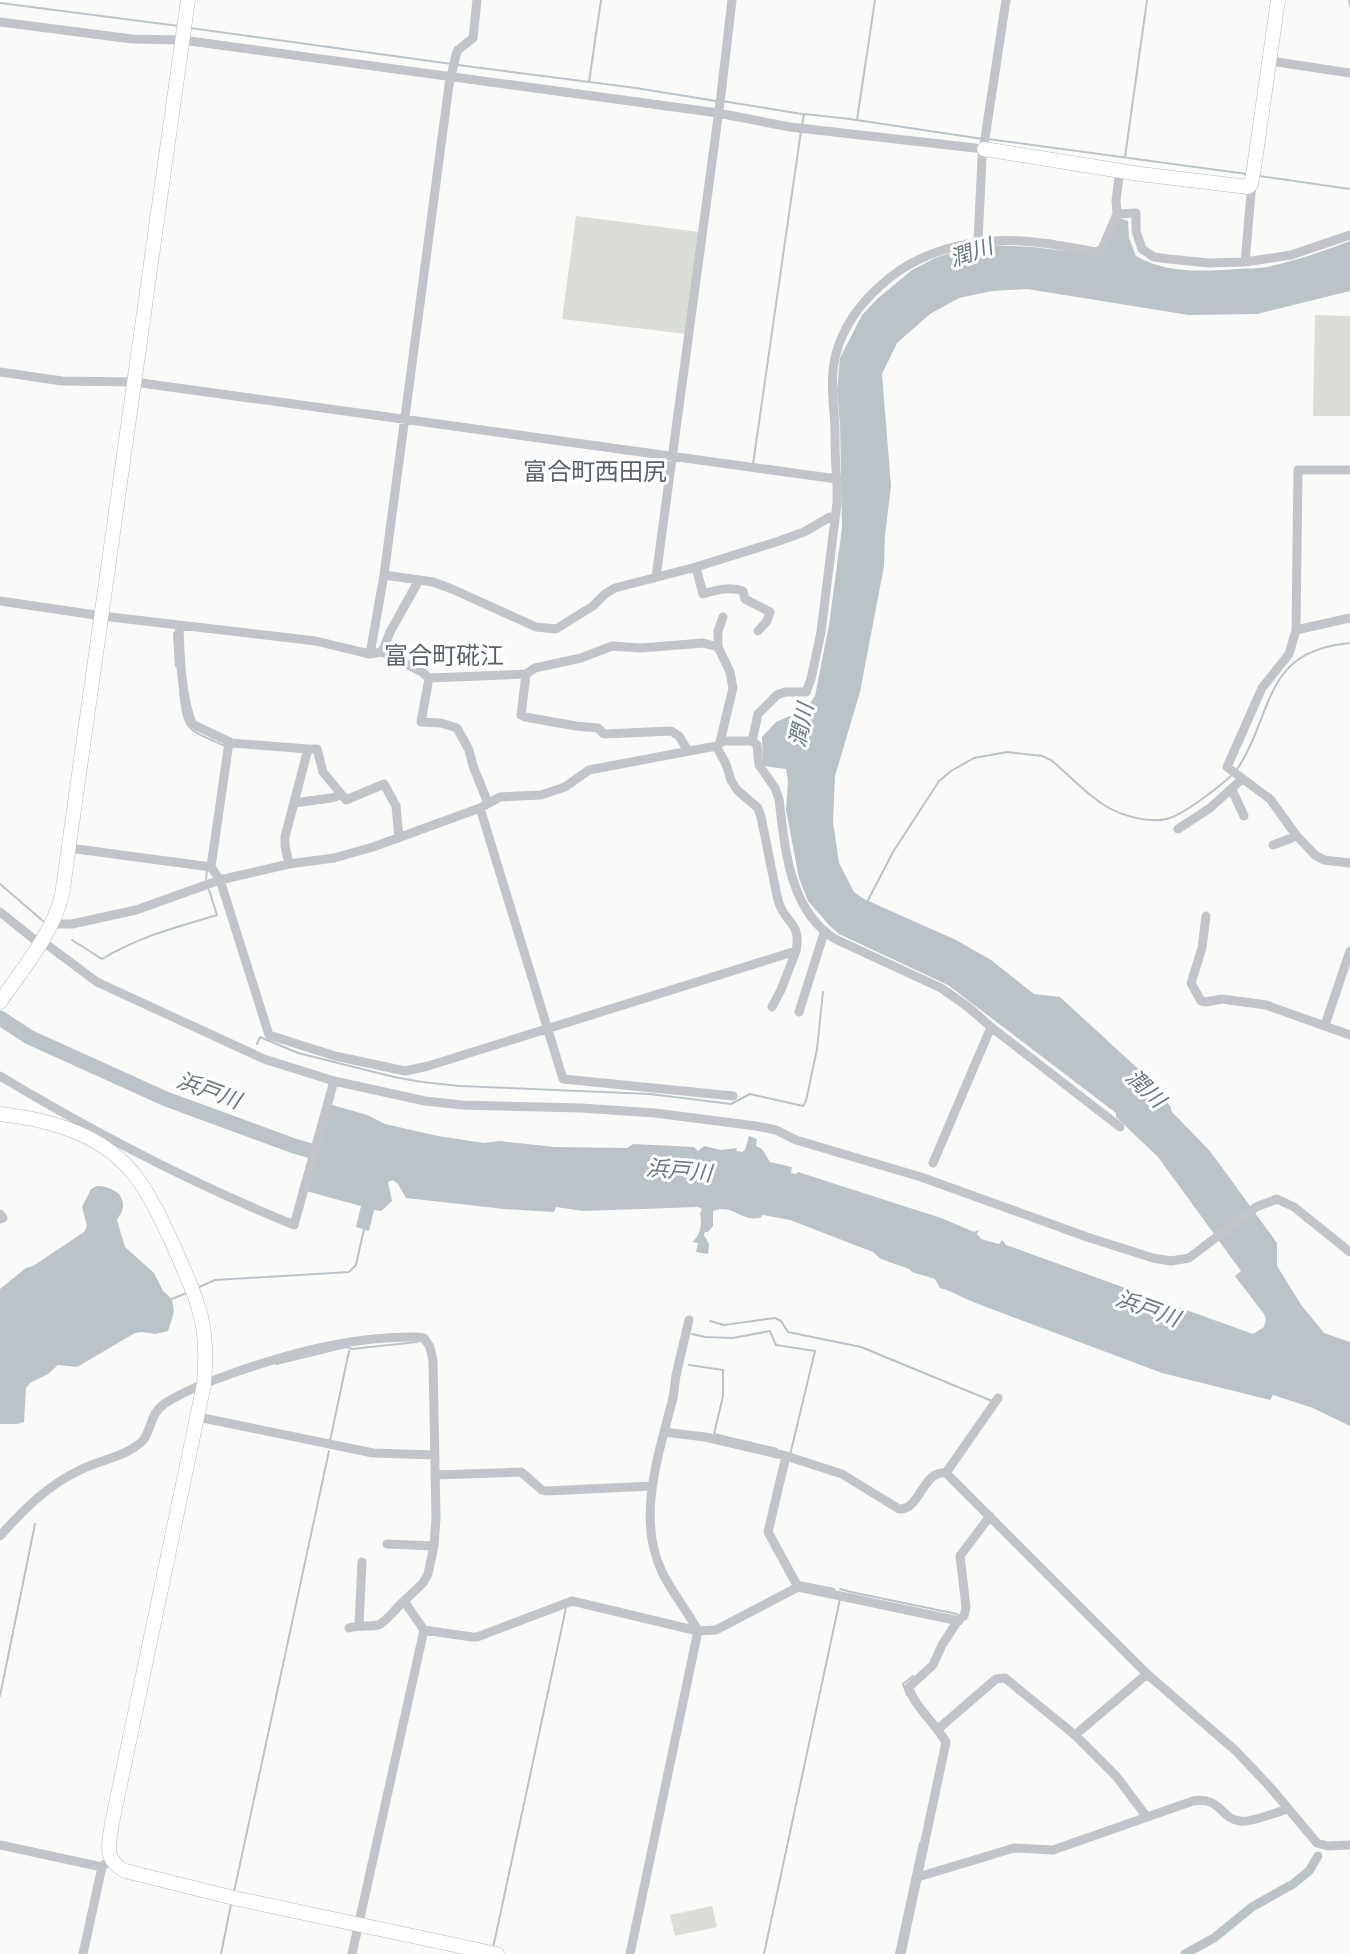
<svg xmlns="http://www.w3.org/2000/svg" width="1350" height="1954" font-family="'Titillium Web','Noto Sans JP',sans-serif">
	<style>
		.green { fill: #daded7 }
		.water { fill: #bac3c8 }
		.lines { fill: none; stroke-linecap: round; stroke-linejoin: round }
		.stream { stroke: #bac3c8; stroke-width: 2 }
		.canal { stroke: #bac3c8; stroke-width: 9 }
		.river { stroke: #bac3c8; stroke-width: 15 }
		.secondary-casing { stroke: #b4b9be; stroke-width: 15 }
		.street { stroke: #c1c5c9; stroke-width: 9 }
		.secondary { stroke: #fff; stroke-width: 14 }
		.labels { text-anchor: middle; stroke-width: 6; stroke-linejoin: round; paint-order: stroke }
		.water-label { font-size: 22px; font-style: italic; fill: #677881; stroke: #fff }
		.quarter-label { font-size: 24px; fill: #59626c; stroke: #fff }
	</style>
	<rect width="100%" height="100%" fill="#fafaf8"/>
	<path class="green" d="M576,216L700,232L686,334L562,319Z
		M1315,315L1350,316V416H1313Z
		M712,1906L717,1927L675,1936L670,1915Z"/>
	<path class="water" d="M1119,218L1128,221L1129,238L1136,256C1167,274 1204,271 1239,269C1250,268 1261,269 1271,266C1298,260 1324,251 1350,241V291L1257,314L1189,315L1027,289L992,291L959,298L930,314L897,343L882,374L891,486L885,535L884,566L860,692L835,776L833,822L839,863L854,892L864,899L956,940L991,960L1034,994L1060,997L1147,1077L1170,1106L1172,1112L1210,1151L1277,1243V1266L1302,1306L1324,1333L1350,1342V1426L1313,1408L1273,1395L1270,1400L1162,1373L973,1302C961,1297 952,1291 940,1288L935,1279L912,1272L909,1269L881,1259L873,1252L790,1220L763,1215L760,1218C756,1218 753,1219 749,1218C736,1215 729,1205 713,1211V1226L708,1232H705L704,1235L709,1244L708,1254L696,1252L698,1243L692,1242C700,1236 703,1223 700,1214L702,1209L698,1207L583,1211L556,1207L554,1212L504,1209L406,1198L398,1184L393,1180L388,1182L392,1201L381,1211L374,1210L369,1231L356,1227L361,1206L306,1191L329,1104L367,1115L385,1124L438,1136L484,1143L499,1141L555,1147L627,1148L633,1144L694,1147L698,1151L704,1146L721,1150L737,1148L736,1151L742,1152L745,1150L749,1136L757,1139L756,1146L762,1149L770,1162L792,1167L791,1173L796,1174L798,1172L941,1218L974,1232L979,1230L977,1234L981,1239L999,1244L1002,1240L1006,1245L1253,1334L1264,1327L1266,1319L1264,1314L1235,1276L1241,1271L1158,1157L1116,1117V1113L948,985L839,934L829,925L808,901L799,878L786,810L788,781L786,769L763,766L762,737L776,722L806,709L815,696L829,625L842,528L840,424L837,391L840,358L862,315L877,299L912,270L935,258L962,249L990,245L1033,247L1097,255Z
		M97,1186C108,1186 124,1192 123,1206C123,1211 119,1216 117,1220L125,1247L154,1273L163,1291L172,1299L174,1312L168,1331L155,1334L142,1332L135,1333L77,1367L58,1365L48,1374L30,1383L26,1388L24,1422L17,1424H0V1289L26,1268L33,1266L84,1232L87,1226L82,1207L91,1189Z"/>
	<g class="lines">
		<path class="stream" d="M1349,0L1350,5
			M0,3L179,26
			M190,28L452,64
			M458,65L636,88L716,101
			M589,82L601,0
			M722,101L802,114
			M857,120L875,0
			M802,126L804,114L850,119L983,139
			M988,139L1247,174
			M1125,157L1147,0
			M1259,176L1350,189
			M753,464L801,131
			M174,633L176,666
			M180,692C185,734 188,729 225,746
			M1236,771C1275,713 1261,651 1350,643
			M206,879L207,870
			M0,884L43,921
			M866,904L893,852L939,781L951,771L974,758L1007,752L1042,756L1051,760C1068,774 1086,794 1104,805C1121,816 1148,823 1167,819C1183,815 1219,787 1232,775
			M72,940L102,959C141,936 174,928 217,915L209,890
			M257,1044L260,1037L298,1053L394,1077L422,1082L460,1086L650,1094L731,1104L750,1094L803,1106L806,1101L817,1049L823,992
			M197,1288L215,1280L349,1272L356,1265L364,1229
			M172,1299L189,1292
			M710,1321L724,1325L775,1318L781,1321L788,1332L861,1347L992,1401
			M692,1334L705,1337L733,1338L770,1331L776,1345L815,1351L790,1455
			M276,1364L346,1347L352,1349L417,1342
			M689,1365L723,1370V1396L714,1434L777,1449
			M330,1441L349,1351
			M799,1582L834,1589
			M840,1589L851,1592L957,1614
			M907,1695L903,1684L913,1676
			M0,1696L35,1524
			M234,1892L329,1451
			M493,1948L566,1608
			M221,1954L231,1904
			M764,1954L840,1599
			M896,1954L920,1843"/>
		<path class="canal" d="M1185,1954L1214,1938L1252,1907L1293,1884L1309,1871L1318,1856"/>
		<path class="river" d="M0,1018L29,1037L166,1099L294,1146L329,1156"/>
		<defs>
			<path id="secondary" d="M984,149L1140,174L1248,187L1251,184L1254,168L1278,0
				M0,1002C23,968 52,935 62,895L188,0
				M0,1114C52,1120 105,1135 137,1178C154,1202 166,1229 178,1256C200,1306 209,1327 204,1384L112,1823C109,1845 103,1859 125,1871L234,1898L497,1954"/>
		</defs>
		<use href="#secondary" class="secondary-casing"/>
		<path class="street" d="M0,22L132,39L182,40L718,113L790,127L984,149
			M1270,61L1350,73
			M1117,214L1136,213V231L1142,249L1154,257L1169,259L1208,263L1245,262L1252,183
			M978,242L982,158L1006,0
			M1245,262L1291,255L1350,235
			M0,372L62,381L134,382L837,479
			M1350,470H1298L1296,630L1289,654L1262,688L1227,767L1270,799L1296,835L1315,855L1324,860L1350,863
			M696,567L703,594C716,590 730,586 743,591L745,599L770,612L767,621L758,631
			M384,575L419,580
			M656,577L721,95L732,0
			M0,601L102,616L316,641L370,654L382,652L422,672L429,678L421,722L441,723L457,728L469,750L473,766L488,803
			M179,625C180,658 181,693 192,724L232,743L308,749L285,837V846L289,864
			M1296,630L1350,618
			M382,652L390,632L419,580L433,582L452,589L536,627L556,629L593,606L605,594L615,588L696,567L776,542L804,532L830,517H835
			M370,654L384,575L449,85L456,55L458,50L473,38L477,0
			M526,674L535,668L581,658L612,646L641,648L703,643L718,647
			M429,678L526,674L521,715L525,717L576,726L598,728L604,734L671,731L679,736L688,751
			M752,741L758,714L777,695L785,692H806L811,679L821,632L837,503V486C836,471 835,456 835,440C836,411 828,383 836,354C843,327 859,305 880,286C923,246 984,235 1042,243C1060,245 1078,249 1096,252L1102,249L1117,214L1116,200L1120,171
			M752,741L757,745L759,765L775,788L779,799C785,848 789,910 835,939L941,988L968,1007L991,1027L933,1163
			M720,742L733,688L730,672L718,647V631L723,617
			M308,749H317L323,772L346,800L384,784L396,806L399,838
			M1232,790L1244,816
			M294,803L331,798L341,795
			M480,808L563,1079L733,1096
			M1178,829L1210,808L1241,780
			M1273,845L1292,838L1296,835
			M69,848L211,867L220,880L269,1035L335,1056L405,1071L428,1066L796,951C802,921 784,924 778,900C772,873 767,845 761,817L758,808L737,790L731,780L726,764L716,746
			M211,867L229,742
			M0,912L40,944
			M1206,916L1202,948L1191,983L1201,1001L1206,1002L1222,999L1266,1005L1350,1035
			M51,924H72L136,910L220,880L289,864L334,858L373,847L480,808L500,797L541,795L565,787L589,770L716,746L724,741H752
			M42,941L97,982L264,1059L334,1081L425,1101L462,1105L581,1108L655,1113L756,1126L776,1130L796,1140L921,1177L1087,1237L1153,1258L1171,1261L1189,1258L1256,1207L1277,1199L1294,1207L1350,1252
			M772,1007L781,990L796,951
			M799,1012L824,933
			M1325,1025L1350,951
			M991,1027L1120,1127
			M0,1076C95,1133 191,1183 294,1225L334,1081
			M0,1214L3,1218L0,1219
			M198,1417L373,1453L434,1455
			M664,1432L673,1398L676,1375L689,1320
			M786,1456L768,1532L798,1587
			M946,1473L998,1398
			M435,1475L521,1472L542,1490L546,1491L652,1486
			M0,1536C23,1510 48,1485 80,1470C96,1462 114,1459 130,1450C135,1447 142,1443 144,1439C152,1427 151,1413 164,1404C187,1389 214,1380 239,1371C296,1351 356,1336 417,1337L424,1338L430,1347L433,1361L436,1518L434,1546L428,1574L423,1583L404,1601L424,1630L472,1637H477L572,1601L698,1631L716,1630L798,1587L959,1621
			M387,1544L434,1546
			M359,1625L362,1562
			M349,1628C359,1625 369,1627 378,1625C385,1623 397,1607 404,1601
			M938,1729L996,1679L1005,1678L1075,1735L1116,1776L1147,1817
			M1075,1735L1147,1674
			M0,1845L102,1867
			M918,1877L1014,1848L1053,1850L1193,1801C1220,1796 1221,1819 1240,1821C1249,1823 1278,1812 1287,1809
			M83,1954L102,1867L105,1864
			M352,1954L424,1630
			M630,1954L698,1631C687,1610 672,1593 662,1572C641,1528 652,1477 664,1432L705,1437L786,1456L842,1474L899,1509C921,1510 922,1470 946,1473L1147,1674L1236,1751L1270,1787L1317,1843L1328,1846L1350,1845
			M901,1954L946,1742C937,1726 911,1702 909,1687L933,1665L942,1645L959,1619L964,1616L966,1607L960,1556L990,1516"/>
		<use href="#secondary" class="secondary"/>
	</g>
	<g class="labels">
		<g class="water-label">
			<text transform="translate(971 252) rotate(-19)" y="8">潤川</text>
			<text transform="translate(801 725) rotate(-78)" y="8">潤川</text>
			<text transform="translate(1146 1088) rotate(44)" y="8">潤川</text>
			<text transform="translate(209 1090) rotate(20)" y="8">浜戸川</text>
			<text transform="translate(679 1170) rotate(5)" y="8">浜戸川</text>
			<text transform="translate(1148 1308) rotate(20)" y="8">浜戸川</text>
		</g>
		<g class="quarter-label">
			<text x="595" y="480">富合町西田尻</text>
			<text x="444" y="664">富合町硴江</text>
		</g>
	</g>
</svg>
